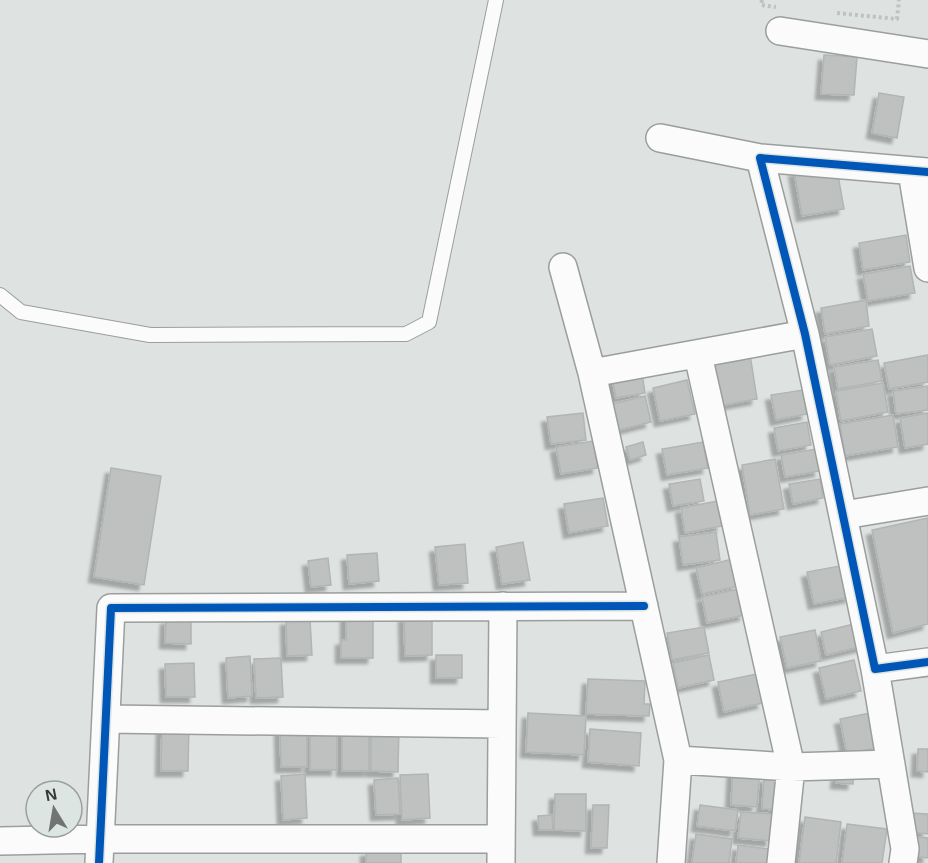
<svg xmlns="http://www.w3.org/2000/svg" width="928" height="863" font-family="Helvetica,sans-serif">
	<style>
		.building { fill: #bec1bf; stroke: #b1b5b3; stroke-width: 1.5; filter: url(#shadow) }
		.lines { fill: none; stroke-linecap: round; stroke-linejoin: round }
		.lane-casing { stroke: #9a9e9d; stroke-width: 16 }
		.street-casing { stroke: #9a9e9d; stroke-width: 30 }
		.path { stroke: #c0c2c1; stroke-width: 4; stroke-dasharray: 3 3; stroke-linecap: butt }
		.lane { stroke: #fafbfa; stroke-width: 14 }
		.street { stroke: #fafbfa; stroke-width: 27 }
		.cycleway-casing { stroke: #dce5e1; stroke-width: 11 }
		.cycleway { stroke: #0057b8; stroke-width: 8 }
	</style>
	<defs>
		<filter id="shadow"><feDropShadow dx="-5.5" dy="5.5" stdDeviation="1.5" flood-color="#0004"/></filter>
	</defs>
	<rect width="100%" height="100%" fill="#dee3e1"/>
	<path class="building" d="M824,55L857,57L854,95L821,94Z
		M879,93L904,97L897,138L872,133Z
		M836,164L844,209L802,216L794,171Z
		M906,235L910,262L863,270L859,243Z
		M910,266L915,293L868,301L863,274Z
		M866,300L869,326L825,334L821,308Z
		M872,329L877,356L830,365L825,337Z
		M749,348L757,399L719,406L710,354Z
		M928,355V382L889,389L884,363Z
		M878,360L882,381L838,389L834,367Z
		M641,367L645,393L616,398L611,373Z
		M687,380L695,414L660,421L653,388Z
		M883,383L888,412L841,421L836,391Z
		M928,386V410L896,414L893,391Z
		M803,390L807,414L776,420L771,395Z
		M645,396L651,422L619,430L612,404Z
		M583,413L586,440L551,444L547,417Z
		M928,413V444L905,448L900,418Z
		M893,415L898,447L845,456L840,424Z
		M807,422L811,445L778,451L774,428Z
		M593,441L598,468L561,474L556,447Z
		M643,442L646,455L630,460L626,447Z
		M703,442L708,468L667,475L662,449Z
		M816,449L820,471L785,477L781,455Z
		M775,459L784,509L750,515L742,465Z
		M111,468L161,476L144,585L94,577Z
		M700,479L704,501L673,506L669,484Z
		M820,479L823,498L793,504L789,484Z
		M603,498L608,526L569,533L564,504Z
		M718,501L722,526L685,533L681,508Z
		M928,518V624L893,633L872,530Z
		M716,532L720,560L683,565L679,537Z
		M523,542L530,580L502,584L496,547Z
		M465,544L468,583L439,585L435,547Z
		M377,553L379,581L349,584L347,555Z
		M328,558L331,585L311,587L308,561Z
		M733,559L739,586L702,594L696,568Z
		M845,565L851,597L814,604L807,572Z
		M739,589L745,615L707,623L702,597Z
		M346,612H373V658H341V640H346Z
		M404,616H432V655L405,656Z
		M166,619L191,620V644L165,643Z
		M310,619L312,655L287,656L286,620Z
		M858,623L864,646L826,655L821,632Z
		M704,627L709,653L672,660L667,633Z
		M815,630L821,661L787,668L780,637Z
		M436,655H462V678H436Z
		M709,655L714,680L678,688L673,663Z
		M250,656L252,696L228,698L226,658Z
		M281,658L283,697L256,698L254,659Z
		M854,660L861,691L826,699L819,668Z
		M194,663L195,697H166L165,664Z
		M757,674L763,703L724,712L718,682Z
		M588,679L645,681L644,704H650L649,716L586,714Z
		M880,711L886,746L847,754L840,719Z
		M528,713L586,716L584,755L526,752Z
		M162,725L189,726L188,771H161Z
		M371,726H399L398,772L371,771Z
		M342,727L369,728V771H342Z
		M280,728H307V767H281Z
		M590,729L641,733L639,766L588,762Z
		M337,730V770H310V731Z
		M918,749H928V772L917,771Z
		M733,767L760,768L757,807L731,805Z
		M305,774L307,818L283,820L281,776Z
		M428,774L430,818L402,820L400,775Z
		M837,775L853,776V784L836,783Z
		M764,777L786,778L784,810L762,809Z
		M398,778L400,814L376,815L374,780Z
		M555,794H586V831L554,830Z
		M593,805H609L607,848H591Z
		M700,805L738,810L735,831L697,826Z
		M741,812L773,814L771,841L738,838Z
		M910,813L928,814V834L909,832Z
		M552,815L553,830H539L538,816Z
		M805,817L841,822L836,863H799Z
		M847,824L887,829L882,863H842Z
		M696,834L732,839L729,863H692Z
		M909,836L928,838V858L907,856Z
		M738,845L776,850L774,863H736Z
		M366,851H401V863H366Z"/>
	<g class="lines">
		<defs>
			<path id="lane" d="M0,295L21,312L150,335L406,334L429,322L496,0"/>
			<path id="street" d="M780,31L928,54
				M660,138L760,158
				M912,172L928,268
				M928,172L760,158L805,334L875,669L928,662
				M563,267L592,373L678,760L671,863
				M698,355L791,767L781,863
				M592,373L805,334
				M844,515L928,501
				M875,669L905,849L903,863
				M106,719L502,724
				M678,760L791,767L891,764
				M0,841L100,839H501
				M99,863L111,608L644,606
				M501,863L503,606"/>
		</defs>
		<use href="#lane" class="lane-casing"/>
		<use href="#street" class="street-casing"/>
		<path class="path" d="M762,0L761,5L776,7
			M837,13L897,19L899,0"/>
		<use href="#lane" class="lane"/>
		<use href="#street" class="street"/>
		<defs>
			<path id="cycleway" d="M928,172L760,158L805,334L875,669L928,662
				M99,863L111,608L644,606"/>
		</defs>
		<use href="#cycleway" class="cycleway-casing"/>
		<use href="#cycleway" class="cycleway"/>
	</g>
	<g transform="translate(54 809) rotate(349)"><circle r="28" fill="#dce5e1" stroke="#99a09d" stroke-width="1.5"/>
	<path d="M0-4.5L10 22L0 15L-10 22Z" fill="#707472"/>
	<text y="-9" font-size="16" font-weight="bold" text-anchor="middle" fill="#353836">N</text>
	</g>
</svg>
